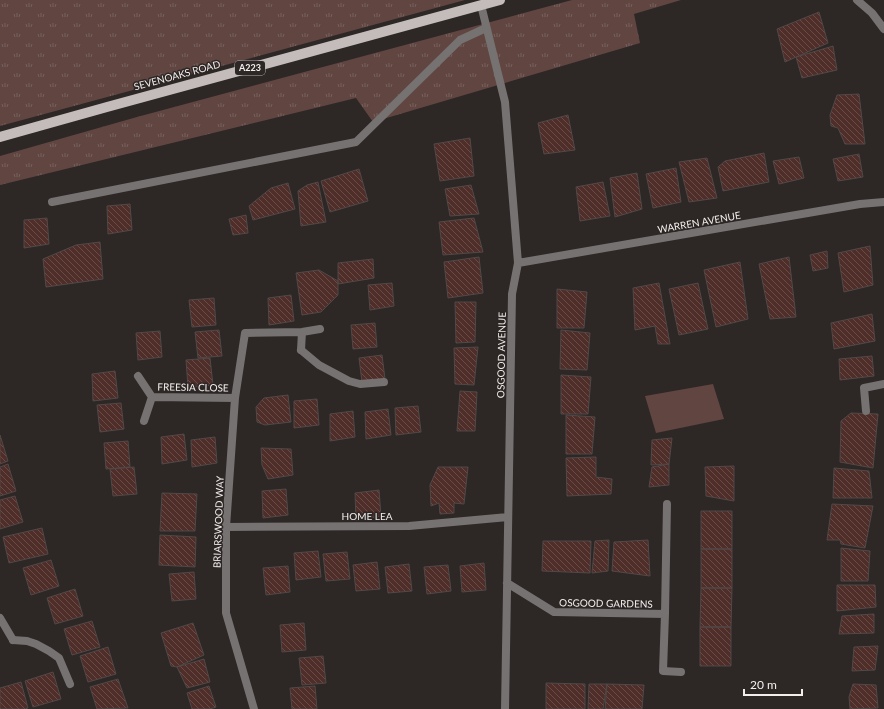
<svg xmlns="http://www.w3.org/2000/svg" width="884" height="709" font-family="Lato,sans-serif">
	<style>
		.grass { fill: url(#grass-tufts) }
		.green { fill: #604541 }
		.building { fill: url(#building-back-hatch); stroke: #504948 }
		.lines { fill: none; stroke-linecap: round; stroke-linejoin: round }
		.lane { stroke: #757271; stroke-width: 8 }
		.street { stroke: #757271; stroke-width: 8 }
		.primary { stroke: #c3bcbb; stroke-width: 10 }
		.labels { text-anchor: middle; stroke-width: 3; stroke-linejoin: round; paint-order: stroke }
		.shield { fill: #2d2726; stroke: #b7b2b1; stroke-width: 1 }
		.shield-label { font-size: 9px; font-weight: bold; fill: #f2eeed }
		.street-label { font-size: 10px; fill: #f2eeed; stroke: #2d2726 }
	</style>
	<defs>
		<pattern id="grass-tufts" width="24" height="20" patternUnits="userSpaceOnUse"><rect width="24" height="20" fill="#604541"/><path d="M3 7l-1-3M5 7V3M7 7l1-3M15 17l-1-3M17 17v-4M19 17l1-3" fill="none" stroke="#77605d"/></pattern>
		<pattern id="building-back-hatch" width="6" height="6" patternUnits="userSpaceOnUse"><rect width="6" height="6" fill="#4f2d29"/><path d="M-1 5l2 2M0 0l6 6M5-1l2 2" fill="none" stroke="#694c48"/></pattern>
	</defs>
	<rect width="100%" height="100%" fill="#2d2726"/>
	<path class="grass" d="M0,0H465L0,126Z
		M572,0H681L634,14L640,43L373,122L356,98L0,185V156L137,117Z"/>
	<path class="green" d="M713,384L724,419L656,433L645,396Z"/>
	<path class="building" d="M819,12L828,43L785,62L777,29Z
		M833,46L837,70L802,78L796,57Z
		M859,94L865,144H845L838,128L831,126L830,115L837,95Z
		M568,115L575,150L544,154L538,123Z
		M470,138L474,176L440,181L434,144Z
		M764,153L769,182L723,191L718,167L725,161Z
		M859,154L863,177L838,181L833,159Z
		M799,157L804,178L779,184L773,161Z
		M707,158L717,198L689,202L679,162Z
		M676,168L681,202L653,208L646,174Z
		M359,169L368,201L330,212L321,181Z
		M637,173L642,209L615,217L610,178Z
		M318,182L326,222L301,226L298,191L307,185Z
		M603,182L610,216L580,221L576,187Z
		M288,183L295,209L253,220L249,206L271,188Z
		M471,185L479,214L450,216L445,189Z
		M130,204L132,230L108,234L107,206Z
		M246,215L248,233L233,235L229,219Z
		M47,218L49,244L24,248V220Z
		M474,218L483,252L443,255L439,222Z
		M100,242L103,279L46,287L43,259L76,245Z
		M870,246L873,285L844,292L838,253Z
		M827,251L828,268L813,271L810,255Z
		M479,257L483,293L448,298L444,262Z
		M789,257L796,317L770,319L759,264Z
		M373,259L374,278L338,284V263Z
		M740,262L748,319L716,327L704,270Z
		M319,270L338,281V295L321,312L302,315L296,273Z
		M392,283L394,306L370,310L368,285Z
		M659,283L670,344H658L655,326L635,330L633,288Z
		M698,283L708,329L679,335L669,289Z
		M557,289L587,292L584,328H557Z
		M291,295L294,321L269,325L268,298Z
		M214,298L216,325L192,327L189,300Z
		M455,302H476L475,342L456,343Z
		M872,314L875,341L834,349L831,323Z
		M375,323L377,347L353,349L351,325Z
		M219,330L222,356L198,358L195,332Z
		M561,330L590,333L587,370L560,369Z
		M160,331L162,357L138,360L136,333Z
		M478,347L474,385L455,384L454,348Z
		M382,355L385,379L362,382L359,358Z
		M872,356L874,376L840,380L839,359Z
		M210,358L213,385L188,387L186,360Z
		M115,371L118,398L93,401L92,374Z
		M561,375L591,377L588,414H561Z
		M460,391L477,392L475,431H457Z
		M288,395L291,422L265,425L257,422L256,407L264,398Z
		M317,399L319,425L294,428V401Z
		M121,403L124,429L100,432L97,405Z
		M418,406L421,432L396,435L395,408Z
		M388,409L391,435L366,439L365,412Z
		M353,411L355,437L330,441V414Z
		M851,413L878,414L873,468L840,462L841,421Z
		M566,415L595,417L592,454H566Z
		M184,434L187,460L162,464L161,437Z
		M0,435L8,461L0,464Z
		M215,437L217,463L192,467L191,440Z
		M672,438L669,464L651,465L652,440Z
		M128,441L130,467L106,469L104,443Z
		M261,448L291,449L293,475L268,479L262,465Z
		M596,457V477L612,479L611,494L567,496L566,458Z
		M8,464L16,491L0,496V467Z
		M669,464V485L649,487L652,467Z
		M734,466V501L706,496L705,467Z
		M134,467L137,494L113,496L110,469Z
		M438,467H468L464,504L454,503V513L440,514L439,503L431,506L430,485Z
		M834,468L869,471L872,498H833Z
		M286,489L288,515L263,518L262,491Z
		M379,490L381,516L356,520L355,493Z
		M162,493L197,494L195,531H160Z
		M15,496L23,522L0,529V500Z
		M832,504L873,506L865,548L841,544L840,540H827Z
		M701,511H732V549H701Z
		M42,528L48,554L9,563L3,537Z
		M160,535L196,537L195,567L159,565Z
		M609,540L608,571L592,573L595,541Z
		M648,540L650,576L612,571L614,542Z
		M543,541H591L590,573L542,571Z
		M841,548L870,551L868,581H841Z
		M701,549H732V588H701Z
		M318,551L321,577L296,580L294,553Z
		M347,552L350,579L326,581L323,554Z
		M51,560L59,586L31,595L23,568Z
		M377,562L380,589L356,591L353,565Z
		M484,563L486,590L462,592L460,566Z
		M409,564L412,591L388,593L385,567Z
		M448,565L451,591L427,594L424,567Z
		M288,566L290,592L266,595L263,568Z
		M194,572L196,599L172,601L169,574Z
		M837,585H875L876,607L837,611Z
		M701,588H732L731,627H700Z
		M75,589L83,616L55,624L47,598Z
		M874,614V633L839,634L842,616Z
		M92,621L100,647L72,655L64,629Z
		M193,623L204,655L177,667L171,666L161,633Z
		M304,623L306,650L282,652L280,625Z
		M700,627H731V666H700Z
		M878,646L875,670L852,671L854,647Z
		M108,647L116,674L88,682L80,656Z
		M323,656L326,683L302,685L299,658Z
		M204,659L210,682L187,688L177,667Z
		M53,672L61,699L33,707L25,681Z
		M118,679L128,708L97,709L90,687Z
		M21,682L28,708L25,709H0V688Z
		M546,683L585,684V709H546Z
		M589,684H607L603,709H588Z
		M607,684L644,685L642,709H605Z
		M853,684L876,685L878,708L850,709L849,697Z
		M209,686L216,707L210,709H192L187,693Z
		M315,686L317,709H292L290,688Z"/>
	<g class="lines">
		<path class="lane" d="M52,202L356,142L460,40L486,28
			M301,350L319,365L349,381L360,384L384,382
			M13,640L27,641L36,644L49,651L59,658L70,684"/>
		<path class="street" d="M857,0L872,13L884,29
			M481,5L505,102L518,263L512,294L505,709
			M518,263L860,204L884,202
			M301,350L302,332
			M138,376L152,397L235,398
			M866,411L864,388L884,384
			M144,421L152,397
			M226,527L409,526L508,517
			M507,583L554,612L665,614L667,504
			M665,614L663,671L681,672
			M0,618L13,640
			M254,709L226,613V527L235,398L245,333L302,332L320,329"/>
		<path class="primary" d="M0,137L107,107L500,0"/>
	</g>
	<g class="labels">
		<rect class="shield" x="235" y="61" width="30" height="14" rx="3"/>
		<g class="shield-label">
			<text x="250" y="71">A223</text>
		</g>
		<g class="street-label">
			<text transform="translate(177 75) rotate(-15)" y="4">SEVENOAKS ROAD</text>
			<text transform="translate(699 222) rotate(-10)" y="4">WARREN AVENUE</text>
			<text transform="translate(501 355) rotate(-89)" y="4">OSGOOD AVENUE</text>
			<text transform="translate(193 387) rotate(1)" y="4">FREESIA CLOSE</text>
			<text x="367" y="520">HOME LEA</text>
			<text transform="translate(218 522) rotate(-88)" y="4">BRIARSWOOD WAY</text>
			<text transform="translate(606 603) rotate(1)" y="4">OSGOOD GARDENS</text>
		</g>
	</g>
	<path d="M744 689v6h58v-6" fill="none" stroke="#f2eeed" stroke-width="2"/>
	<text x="750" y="689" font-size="12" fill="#f2eeed" stroke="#2d2726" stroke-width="3" paint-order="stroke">20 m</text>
</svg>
